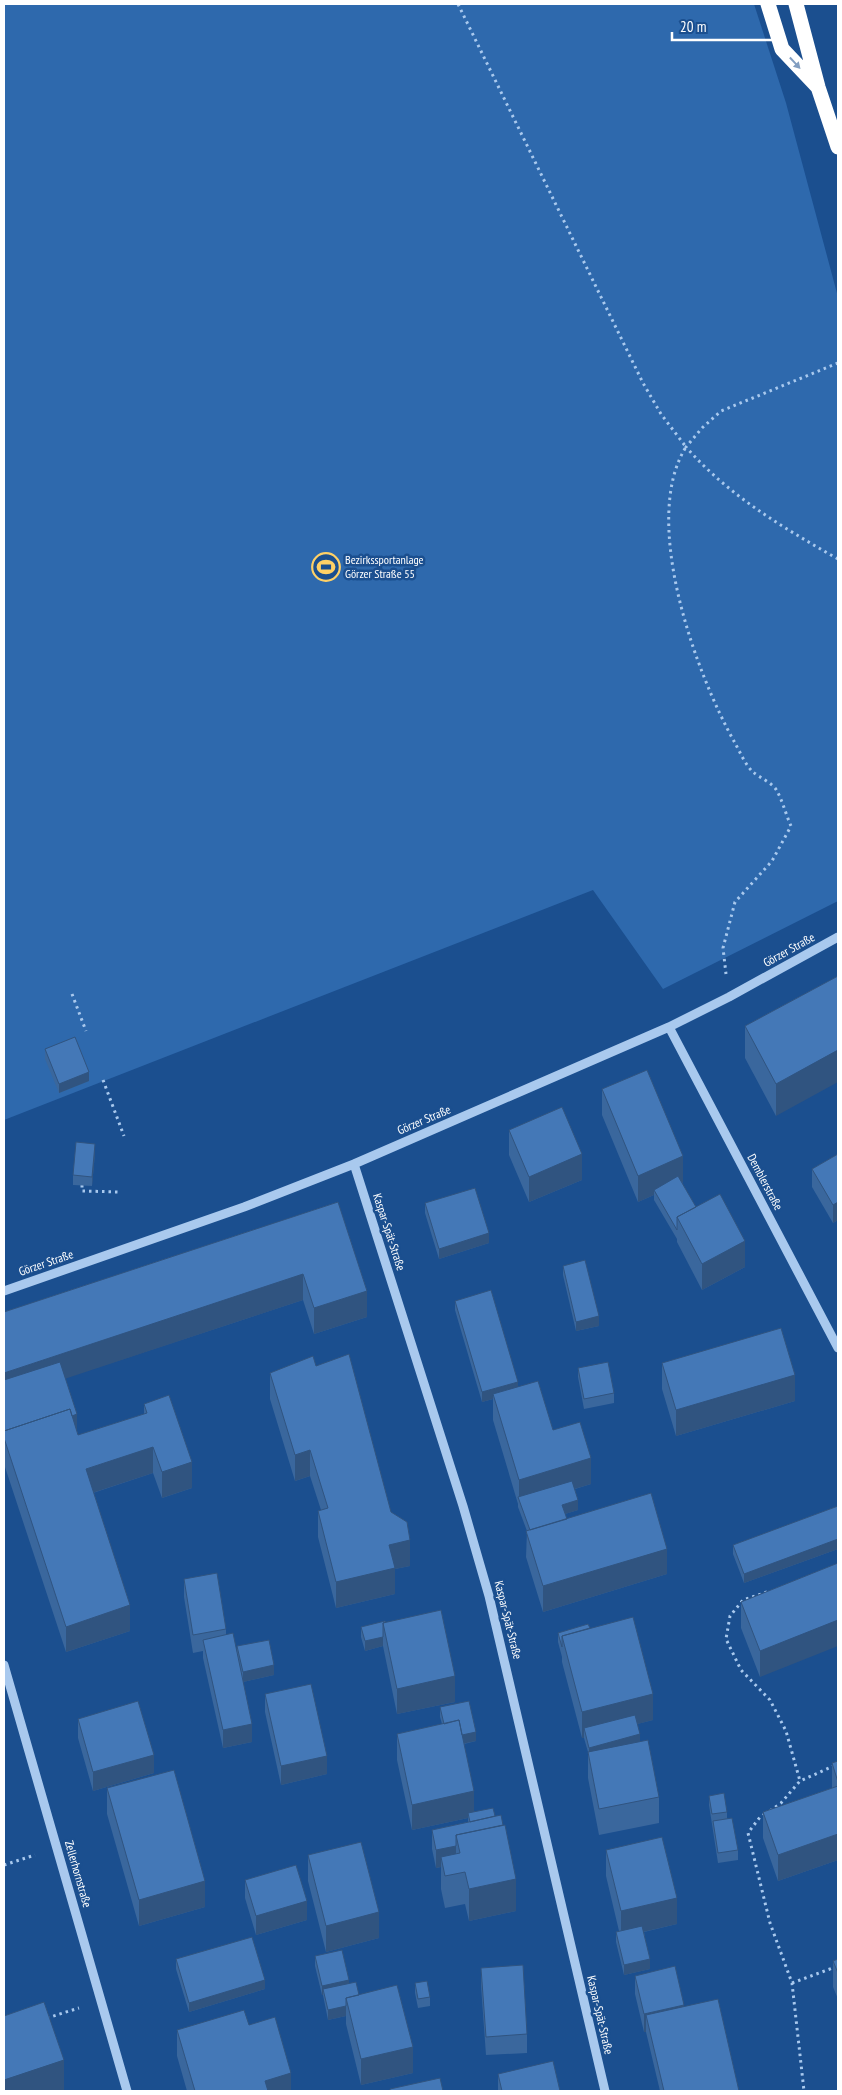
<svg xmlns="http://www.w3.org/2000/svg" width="842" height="2095" font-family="'PT Sans Narrow',sans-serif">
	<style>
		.green { fill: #2e69ad }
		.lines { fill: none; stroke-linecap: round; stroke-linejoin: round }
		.path { stroke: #a9c9ee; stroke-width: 3; stroke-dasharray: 2.5 4; stroke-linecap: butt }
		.minor { stroke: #a9c9ee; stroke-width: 9 }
		.highway { stroke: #fff; stroke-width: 15 }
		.wall { fill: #3a679d }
		.shaded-wall { fill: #305480 }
		.building { fill: #4478b7; stroke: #305480 }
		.oneway { fill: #829ec1 }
		.labels { text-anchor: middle; stroke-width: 5; stroke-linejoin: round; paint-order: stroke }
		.poi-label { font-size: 12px; fill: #fff; stroke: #1b4f8f; text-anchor: start }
		.street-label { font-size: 12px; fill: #fff; stroke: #1b4f8f }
	</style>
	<rect width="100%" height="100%" fill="#1b4f8f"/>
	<path class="green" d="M4,4H754L786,103L838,297V901L663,989L593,890L4,1120Z"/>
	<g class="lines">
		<path class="path" d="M458,4L643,383L661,414L686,447C640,520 696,674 735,743C740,752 746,766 753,772C760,778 773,783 777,791C783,802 786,815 791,826L772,861L735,902L723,948L726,974
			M838,363L721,411L702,428L686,447C729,496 782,527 838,559
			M72,994L86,1031
			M103,1080L124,1136
			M82,1185V1191L119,1192
			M767,1592L743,1600L730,1616L726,1639L741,1670L770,1700L786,1731L800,1781
			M770,1811L781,1803L800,1781L838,1764
			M765,1814L760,1817L748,1833L770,1923L792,1983L804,2091
			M4,1865L35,1855
			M792,1983L838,1966
			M47,2018L79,2008"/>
		<path class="minor" d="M669,1027L838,1348
			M354,1164L463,1506L489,1596L605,2091
			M4,1291L244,1207L354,1164L669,1027L729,997L838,937
			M4,1665L127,2091"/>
		<path class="highway" d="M768,4L782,49L817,86
			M796,4L818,87L838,147"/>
	</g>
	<path class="wall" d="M838,976L776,1116L745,1058V1026Z
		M45,1049L89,1081L59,1093L45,1059Z
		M602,1089L683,1182L682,1183L696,1207L745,1267L702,1290L677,1242V1239L654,1200V1195L638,1202L602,1115Z
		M509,1130L582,1180L529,1202L509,1155Z
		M95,1153L92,1186L73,1185V1175Z
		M838,1154V1222V1220L833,1223L812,1187V1169Z
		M338,1202L367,1317L314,1334L303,1300L65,1378L78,1435L144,1414V1404L192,1488L162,1498L153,1473L93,1493L130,1631L66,1652L4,1464V1312Z
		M425,1203L489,1243L439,1259L425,1213Z
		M563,1266L599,1326L576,1331L563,1275Z
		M455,1301L518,1387L553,1430L591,1484L575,1489L578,1510L565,1514L567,1519L667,1574L543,1612L526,1557L527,1531L518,1507V1504L493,1420V1399L482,1402L455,1310Z
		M662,1363L795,1401L676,1436L662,1389Z
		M316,1366L391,1512L410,1566L395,1569V1594L336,1608L318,1537V1511L321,1510L310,1476L295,1481L270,1399V1373Z
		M578,1368L614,1393V1403L584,1409L578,1377Z
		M838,1506V1549L744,1583L733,1554V1545Z
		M838,1563L760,1677L741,1628V1602Z
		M184,1579L226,1629V1635L237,1655V1646L274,1675L243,1682L252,1742L223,1748L203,1658V1651L193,1653L184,1597Z
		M386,1622L455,1702L397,1714L383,1646L365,1651L361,1637V1627Z
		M590,1628L653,1720L637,1724L640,1741L659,1797V1823L599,1835L588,1778V1752L584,1738H582L562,1662V1657L558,1642V1633Z
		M265,1694L327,1774L281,1785L265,1712Z
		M440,1707L476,1741L464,1744L474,1812L516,1911L469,1921L465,1904L445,1908L441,1889V1867L436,1868L432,1849V1830L468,1822V1818L412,1830L397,1760V1734L442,1724L440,1717Z
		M78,1719L154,1773L93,1791L78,1738Z
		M838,1761V1860L778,1881L763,1838V1812L832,1788V1763Z
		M107,1788L205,1907L139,1926L107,1814Z
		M709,1796L727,1812V1818L738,1850V1860L718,1863L709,1805Z
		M606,1850L677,1924L644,1932L650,1969L624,1975L616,1942V1932L619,1931L606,1876Z
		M308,1855L379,1938L326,1952L308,1881Z
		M245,1880L307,1920L256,1935L245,1898Z
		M315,1956L349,1983L359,1995L413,2073L361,2085L346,2024V2016L328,2020L323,1995H322L315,1966Z
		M176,1959L265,1989L189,2012L176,1969Z
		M838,1959V1999L833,1987V1961Z
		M481,1968L527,2034V2053L486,2055L481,1986Z
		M635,1976L684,2006L739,2091H660L646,2032H644L635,1994Z
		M415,1983L430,1997V2006L418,2008L415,1993Z
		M249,2025L291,2091H187L177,2056V2030Z
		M498,2074L560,2091H498Z"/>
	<path class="shaded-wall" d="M838,1050V1082L776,1116V1084Z
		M89,1072V1081L59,1093V1084Z
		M95,1144V1153L92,1186V1177Z
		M582,1154V1180L529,1202V1177Z
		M683,1156V1182L656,1194L654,1190V1195L638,1202V1176Z
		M838,1202V1220L833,1223V1205Z
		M489,1233V1243L439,1259V1249Z
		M745,1241V1267L702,1290V1264Z
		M303,1274V1300L4,1399V1373Z
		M367,1291V1317L314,1334V1308Z
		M599,1316V1326L576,1331V1322Z
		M795,1375V1401L676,1436V1410Z
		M518,1382V1391L493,1394V1399L482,1402V1392Z
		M77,1414V1432L4,1438Z
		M153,1447V1473L86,1495V1469Z
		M310,1450V1476L295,1481V1455Z
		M591,1458V1484L521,1505L519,1498V1480Z
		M192,1462V1488L162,1498V1472Z
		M578,1500V1510L562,1515V1505Z
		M838,1539V1549L744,1583V1574Z
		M410,1540V1566L395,1569V1594L336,1608V1582L389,1545Z
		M667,1549V1574L543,1612V1586Z
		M130,1605V1631L66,1652V1627Z
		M838,1620V1646L760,1677V1651Z
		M383,1637V1646L365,1651V1641Z
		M274,1665V1675L243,1682V1672Z
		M455,1676V1702L397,1714V1689Z
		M653,1694V1720L587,1737L584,1728V1738H582V1712Z
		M252,1724V1742L223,1748V1730Z
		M476,1732V1741L447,1747V1738Z
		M640,1734V1744L589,1757V1748Z
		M154,1755V1773L93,1791V1772Z
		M327,1756V1774L281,1785V1766Z
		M474,1791V1817L468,1813V1818L412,1830V1805Z
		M838,1834V1860L778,1881V1855Z
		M456,1846V1864L441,1857V1867L436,1868V1850Z
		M516,1879V1911L469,1921V1889Z
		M205,1881V1907L139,1926V1900Z
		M677,1898V1924L621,1937V1911Z
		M307,1901V1920L256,1935V1916Z
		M379,1912V1938L326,1952V1926Z
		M650,1959V1969L624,1975V1965Z
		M265,1980V1989L189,2012V2003Z
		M349,1980V1989H323V1995H322V1986Z
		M684,2005V2023L646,2015V2032H644V2014Z
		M346,2006V2016L328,2020V2010Z
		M413,2047V2073L361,2085V2059Z
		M64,2060V2091H4V2080Z
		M291,2073V2091H265V2081Z"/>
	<path class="building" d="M838,976V1050L776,1084L745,1026Z
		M75,1037L89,1072L59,1084L45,1049Z
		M647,1070L683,1156L638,1176L602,1089Z
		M562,1107L582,1154L529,1177L509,1130Z
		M76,1142L95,1144L92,1177L73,1175Z
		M838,1154V1202L833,1205L812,1169Z
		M678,1176L696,1207L677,1217V1230L654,1190Z
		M475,1188L489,1233L439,1249L425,1203Z
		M720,1194L745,1241L702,1264L677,1217Z
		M338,1202L367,1291L314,1308L303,1274L4,1373V1312Z
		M585,1260L599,1316L576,1322L563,1266Z
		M491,1290L518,1382L482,1392L455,1301Z
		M781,1328L795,1375L676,1410L662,1363Z
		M349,1354L391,1512L407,1522L410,1540L389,1545L395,1568L336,1582L318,1511L328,1508L310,1450L295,1455L270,1373L313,1356L316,1366Z
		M60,1362L77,1414L72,1416L70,1409L4,1431V1380Z
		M608,1362L614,1393L584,1399L578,1368Z
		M538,1381L553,1430L580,1422L591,1458L519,1480L493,1394Z
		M169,1395L192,1462L162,1472L153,1447L86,1469L130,1605L66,1627L4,1438V1431L70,1409L78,1435L147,1413L144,1404Z
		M572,1481L578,1500L562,1505L567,1519L530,1530L518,1497Z
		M651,1493L667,1549L543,1586L526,1531Z
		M838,1506V1539L744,1574L733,1545Z
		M838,1563V1620L760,1651L741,1602Z
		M217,1573L226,1629L193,1635L184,1579Z
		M441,1610L455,1676L397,1689L383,1623Z
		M633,1617L653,1694L582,1712L562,1636Z
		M385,1621L386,1622L383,1623V1637L365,1641L361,1627Z
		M588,1624L590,1628L562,1636V1647L558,1633Z
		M233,1633L252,1724L223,1730L203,1640Z
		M269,1640L274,1665L243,1672L237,1646Z
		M311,1684L327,1756L281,1766L265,1694Z
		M138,1701L154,1755L93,1772L78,1719Z
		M469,1701L476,1732L462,1735L459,1720L444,1724L440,1707Z
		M635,1715L640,1734L589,1748L584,1728Z
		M459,1720L474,1791L412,1805L397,1734Z
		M648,1740L659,1797L599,1809L588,1752Z
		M838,1761V1782L832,1763Z
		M174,1770L205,1881L139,1900L107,1788Z
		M838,1786V1834L778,1855L763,1812Z
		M724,1793L727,1812L712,1814L709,1796Z
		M493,1808L495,1816L470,1822L468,1813Z
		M501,1815L503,1825L456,1835V1846L436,1850L432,1830Z
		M732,1818L738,1850L718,1853L713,1821Z
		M505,1825L516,1879L469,1889L465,1872L445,1876L441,1857L460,1853L456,1835Z
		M662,1837L677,1898L621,1911L606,1850Z
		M361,1842L379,1912L326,1926L308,1855Z
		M296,1865L307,1901L256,1916L245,1880Z
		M642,1926L650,1959L624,1965L616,1932Z
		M252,1937L265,1980L189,2003L176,1959Z
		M342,1950L349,1980L322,1986L315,1956Z
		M838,1959V1973L833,1961Z
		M523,1965L527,2034L486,2037L481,1968Z
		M675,1966L684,2005L644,2014L635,1976Z
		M427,1981L430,1997L418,1999L415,1983Z
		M356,1982L359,1995L346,1998V2006L328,2010L323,1989Z
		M397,1985L413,2047L361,2059L346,1998Z
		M718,1999L739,2091H664L646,2015Z
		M44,2002L64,2060L4,2080V2016Z
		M244,2010L249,2025L275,2017L291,2073L265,2081L268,2091H195L177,2030Z
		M553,2061L560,2091H502L498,2074Z
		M440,2078L443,2091H390V2089Z"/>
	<defs><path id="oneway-solid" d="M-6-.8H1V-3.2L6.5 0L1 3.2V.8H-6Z" transform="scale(1.25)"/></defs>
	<use class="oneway" href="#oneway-solid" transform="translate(795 63) rotate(47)"/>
	<defs>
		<symbol id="stadium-ring" viewBox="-11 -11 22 22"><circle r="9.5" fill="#1b4f8f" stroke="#ffd166" stroke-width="1.5"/><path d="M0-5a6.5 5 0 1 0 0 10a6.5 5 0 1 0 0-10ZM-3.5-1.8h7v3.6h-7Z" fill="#ffd166"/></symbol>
	</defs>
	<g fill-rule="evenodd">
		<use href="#stadium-ring" x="310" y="551" width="32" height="32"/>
	</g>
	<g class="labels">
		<g class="poi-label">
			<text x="345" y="564">Bezirkssportanlage<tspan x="345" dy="14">Görzer Straße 55</tspan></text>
		</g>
		<g class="street-label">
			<text transform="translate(789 950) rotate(-29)" y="4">Görzer Straße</text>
			<text transform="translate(424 1120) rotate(-23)" y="4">Görzer Straße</text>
			<text transform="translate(765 1182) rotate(62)" y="4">Demblerstraße</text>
			<text transform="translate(389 1232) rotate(72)" y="4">Kaspar-Spät-Straße</text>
			<text transform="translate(46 1263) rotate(-19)" y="4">Görzer Straße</text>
			<text transform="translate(508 1620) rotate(76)" y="4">Kaspar-Spät-Straße</text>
			<text transform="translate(78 1874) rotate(74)" y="4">Zellerhornstraße</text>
			<text transform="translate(600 2015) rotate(77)" y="4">Kaspar-Spät-Straße</text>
		</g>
	</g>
	<rect width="842" height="2095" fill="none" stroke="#ffffff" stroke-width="10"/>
	<path d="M672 32v8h104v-8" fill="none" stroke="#ffffff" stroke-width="2.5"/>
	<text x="680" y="32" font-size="15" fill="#ffffff" stroke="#1b4f8f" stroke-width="4" paint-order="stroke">20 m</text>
</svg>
